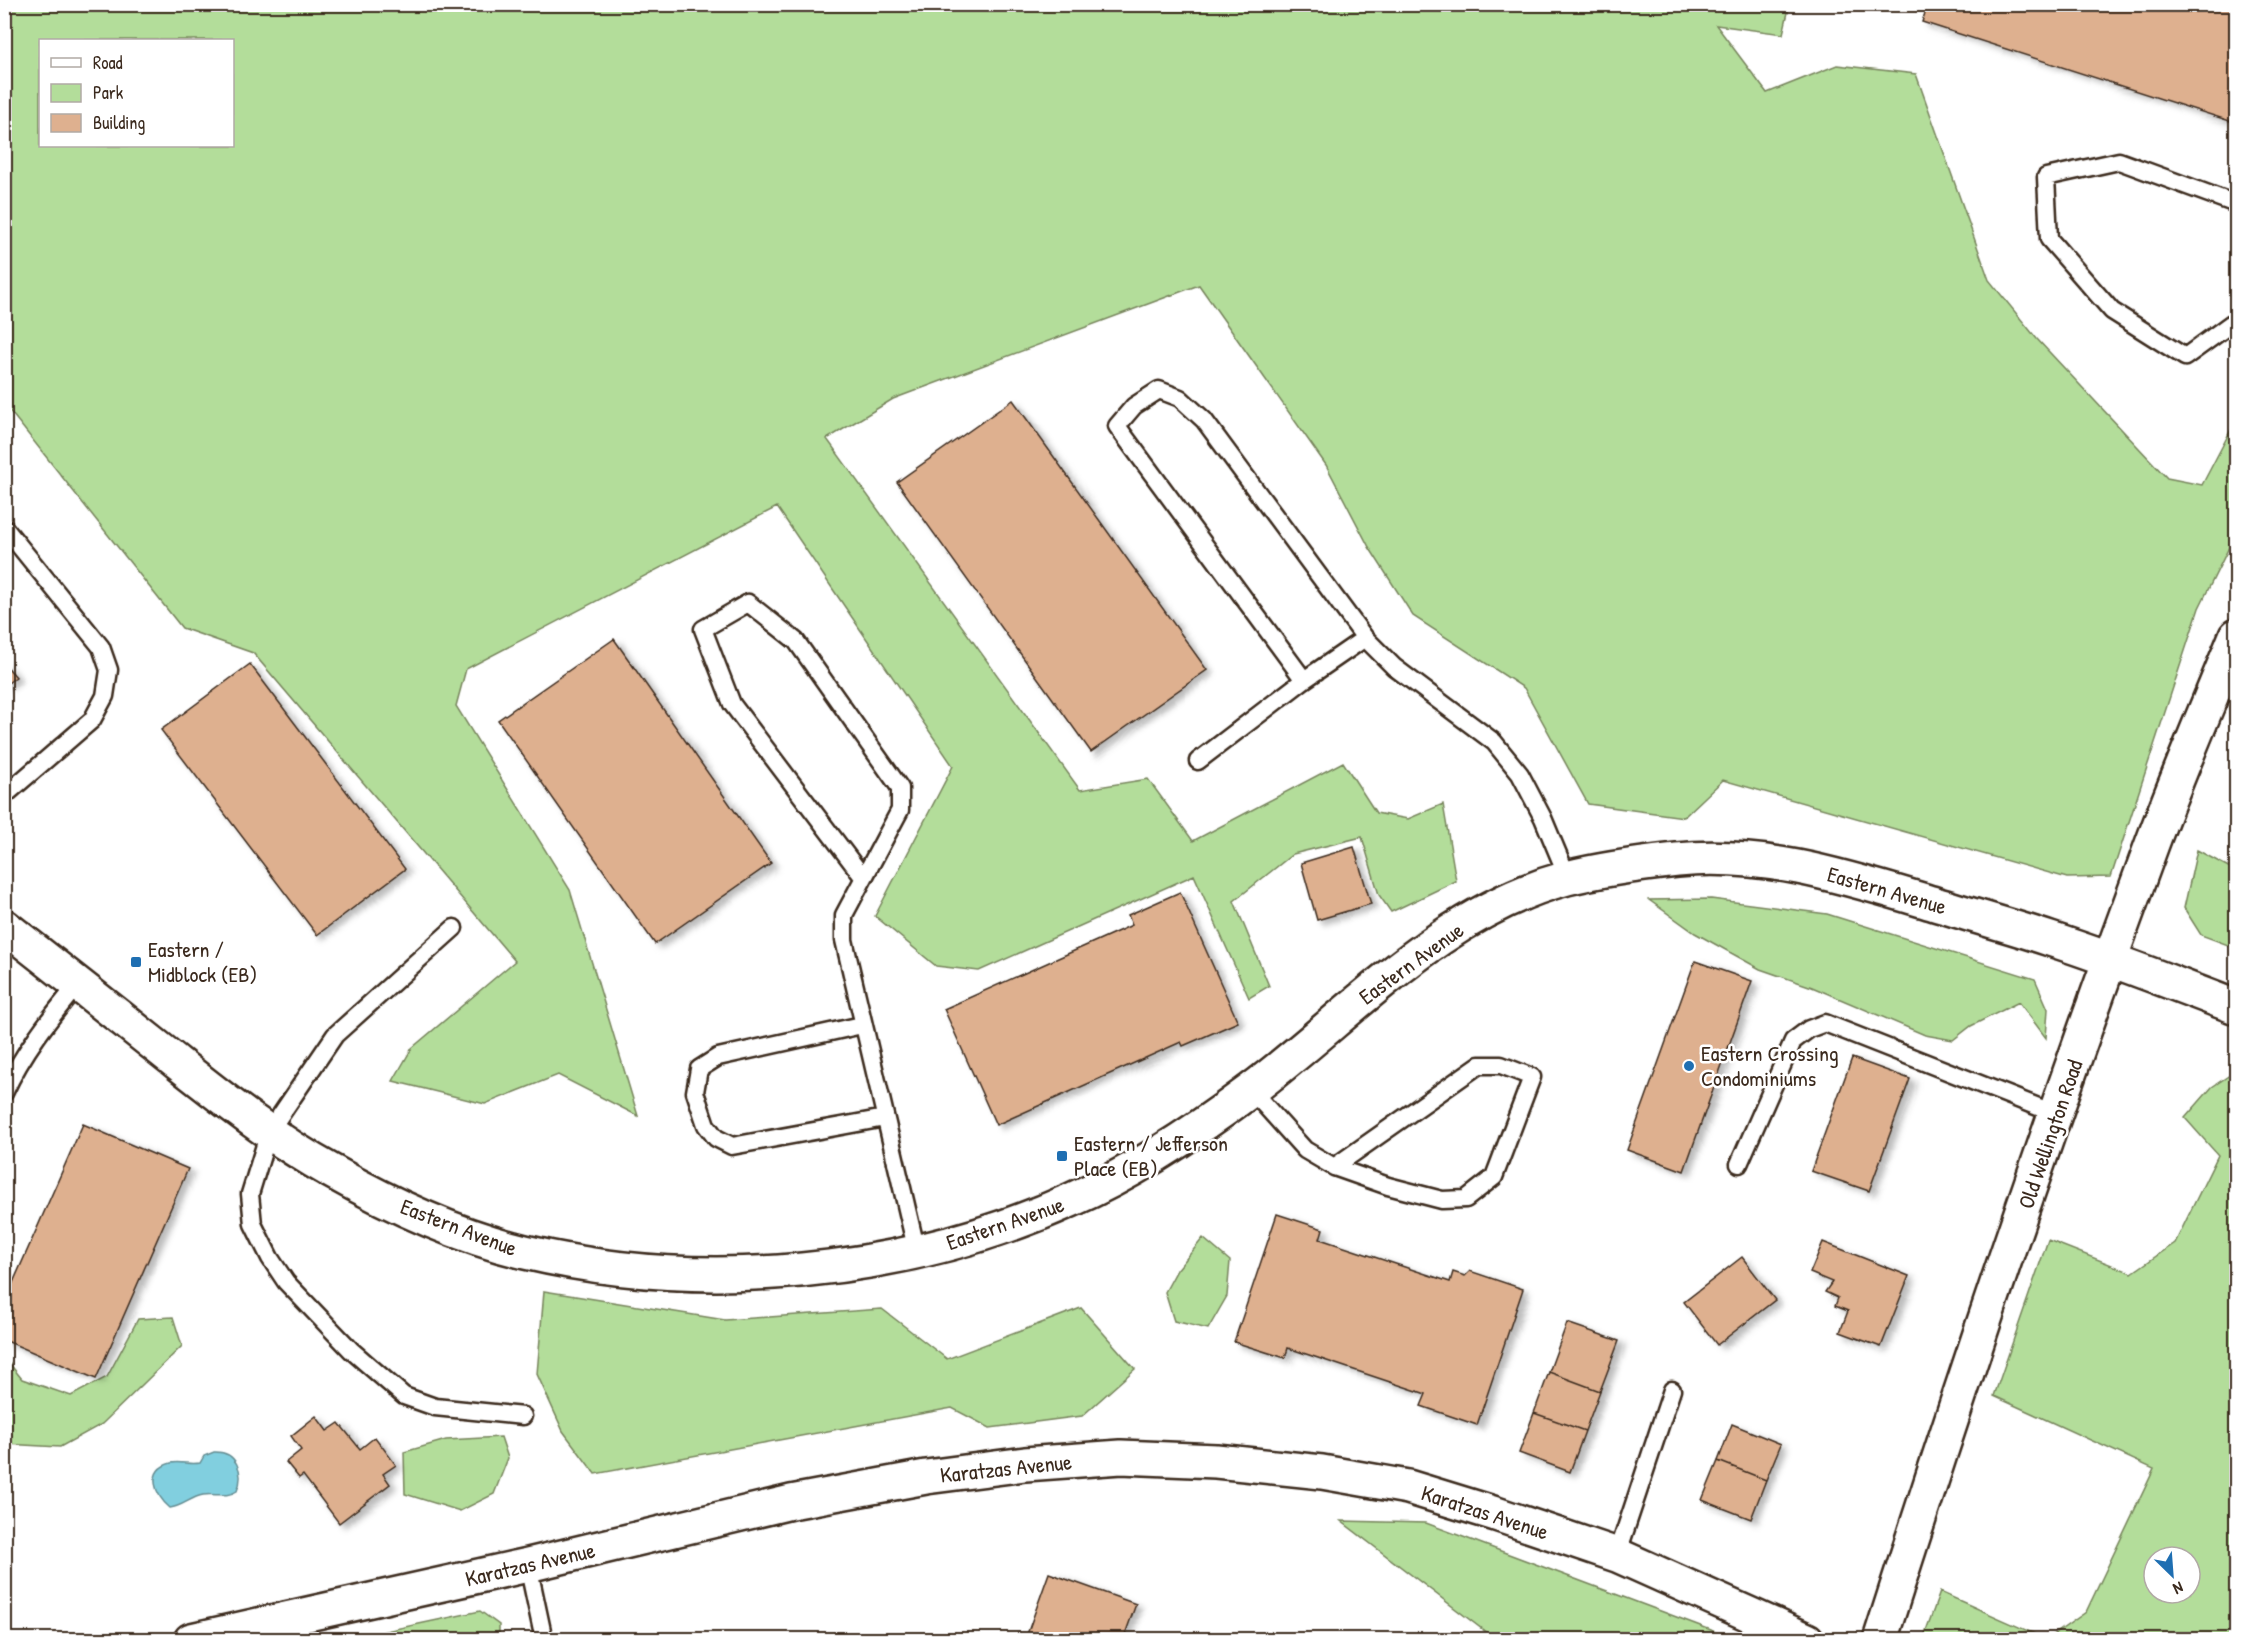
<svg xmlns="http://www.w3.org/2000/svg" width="2241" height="1644" font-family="'Patrick Hand',sans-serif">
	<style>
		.green { fill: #b3dd9a; stroke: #77845c; stroke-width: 1.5; fill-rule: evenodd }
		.water { fill: #81cfdf; stroke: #658d92; stroke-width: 1.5 }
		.building { fill: #deb08f; stroke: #3b2a1e; stroke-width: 1.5; filter: url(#shadow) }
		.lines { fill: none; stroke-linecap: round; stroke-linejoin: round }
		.service-casing { stroke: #3b2a1e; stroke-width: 21 }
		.minor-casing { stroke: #3b2a1e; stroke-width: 38 }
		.service { stroke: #fff; stroke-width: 16 }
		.minor { stroke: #fff; stroke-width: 33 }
		.poi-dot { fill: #1f6fb2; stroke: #fff; stroke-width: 2 }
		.labels { text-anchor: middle; stroke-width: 5; stroke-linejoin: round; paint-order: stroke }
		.street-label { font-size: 22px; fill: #3b2a1e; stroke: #fff }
		.poi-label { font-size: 22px; fill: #3b2a1e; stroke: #fff; text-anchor: start }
	</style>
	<defs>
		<filter id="shadow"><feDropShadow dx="6" dy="4" stdDeviation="3" flood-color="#0004"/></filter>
	</defs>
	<rect width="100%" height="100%" fill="#fff"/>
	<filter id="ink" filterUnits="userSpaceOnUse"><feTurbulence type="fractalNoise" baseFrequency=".0167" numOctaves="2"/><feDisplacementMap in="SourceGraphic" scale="12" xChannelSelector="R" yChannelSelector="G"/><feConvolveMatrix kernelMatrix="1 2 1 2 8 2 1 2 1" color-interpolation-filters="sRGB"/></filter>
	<g filter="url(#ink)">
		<path class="green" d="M5,4L1808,5L1789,8L1783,34L1716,25L1767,93L1837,65L1916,74L1989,280L2037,339L2167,478L2202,485L2236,420V533L2199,608L2111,877L2067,878L1723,780L1684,817L1588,804L1524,688L1413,616L1369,547L1326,465L1199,285L893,399L827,439L1080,790L1148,779L1193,841L1343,762L1376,813L1408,819L1443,804L1456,881L1391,912L1379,895L1362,837L1293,854L1234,901L1269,986L1249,998L1194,875L979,971L936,966L875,916L953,766L777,507L466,669L456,706L570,890L638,1116L558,1075L485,1104L393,1081L412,1048L515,961L253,653L182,628L5,405ZM232,40V146H40V40Z
			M2197,850L2236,871V948L2201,935L2184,908Z
			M1711,899L1827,914L2035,979L2048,1009L2046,1038L2019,1002L1971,1026L1953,1040L1925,1035L1812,987L1760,969L1695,933L1649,900Z
			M2236,1071V1639H2048L2086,1612L2154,1469L1994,1396L2048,1240L2132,1273L2175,1243L2218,1155L2185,1118L2212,1087ZM2154,1557H2190V1593H2154Z
			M1203,1238L1230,1261L1227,1296L1208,1329L1174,1321L1165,1292L1177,1270Z
			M544,1291L725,1320L882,1309L947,1359L1081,1308L1135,1369L1082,1416L990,1428L952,1408L595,1474L563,1431L537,1374Z
			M173,1317L182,1346L102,1424L60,1447L5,1444V1358L22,1379L71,1396L107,1377L138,1319Z
			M501,1437L508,1458L494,1494L460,1511L405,1494L404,1452L446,1440Z
			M1341,1521L1426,1523L1711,1630L1728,1639H1495Z
			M1940,1592L2046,1639H1923Z
			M480,1611L499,1625V1639H348Z"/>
		<path class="water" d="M214,1452C236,1451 245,1472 237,1491C227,1498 214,1493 203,1495C191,1497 182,1507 170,1508C155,1496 145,1470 171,1463C181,1461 190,1465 200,1463L204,1456Z"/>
		<path class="building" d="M1928,4H2236V123L1922,22Z
			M1013,400L1207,670L1091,752L897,482Z
			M614,639L771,863L655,944L498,720Z
			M4,663L16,677L4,686Z
			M250,664L405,869L317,935L161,730Z
			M1354,847L1371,904L1317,920L1301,863Z
			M1180,892L1238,1022L1183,1046L1181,1042L996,1125L944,1009L1132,925L1128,915Z
			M1695,961L1752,981L1684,1171L1627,1150Z
			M1852,1058L1910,1079L1869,1191L1811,1171Z
			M83,1124L188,1169L96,1379L4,1340V1303Z
			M1277,1214L1323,1229L1320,1239L1450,1282L1453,1272L1465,1276L1470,1271L1523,1289L1477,1425L1421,1406L1426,1394L1288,1348L1285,1358L1234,1342Z
			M1823,1242L1909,1276L1881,1347L1840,1332L1848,1311L1835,1306L1838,1298L1825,1292L1832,1282L1810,1273Z
			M1742,1257L1775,1300L1717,1345L1684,1302Z
			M1567,1323L1619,1341L1600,1391L1549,1372Z
			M1549,1372L1600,1391L1585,1431L1534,1413Z
			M1534,1413L1585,1431L1570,1472L1519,1453Z
			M316,1416L327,1431L339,1423L360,1449L375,1437L396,1465L383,1474L390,1484L339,1523L303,1475L299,1478L286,1462L301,1450L291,1436Z
			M1732,1424L1781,1444L1766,1480L1718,1461Z
			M1718,1461L1766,1480L1751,1519L1702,1500Z
			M1049,1573L1136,1604L1123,1640H1070L1056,1634L1054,1640H1025Z"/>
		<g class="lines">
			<defs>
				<path id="service" d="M2236,204L2119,161L2046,177L2049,239L2112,311L2185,357L2236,320
					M4,527L101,647L109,670L105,696L92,720L4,796
					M1365,638L1304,680L1117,426L1134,406L1159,390L1180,398L1204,420L1365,638L1394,667L1494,742L1520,774L1543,818L1568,878
					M1198,761L1304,680
					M863,877L732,704L703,629L748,603L796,641L900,788V810L844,915V940L917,1252
					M454,928L335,1035L269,1132L250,1194L253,1224L270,1258L286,1282L351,1350L404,1396L435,1407L523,1416
					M862,1025L718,1057L699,1069L695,1092L706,1125L716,1138L732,1146L885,1118
					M1251,1090L1305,1150L1334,1167L1479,1065H1501L1532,1077L1494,1177L1466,1199L1442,1200L1388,1186L1334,1167
					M4,1093C23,1052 49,1019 78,984
					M1739,1164L1793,1041L1809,1029L1825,1023L2056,1114
					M1617,1555L1672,1390
					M528,1565L544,1640"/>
				<path id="minor" d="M4,926C60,970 115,1013 170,1057C222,1098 273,1139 331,1171C391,1205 458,1236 525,1252C703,1294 905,1275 1071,1200C1135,1172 1195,1132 1251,1090C1352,1014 1440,912 1567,878C1602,869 1641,864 1677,860C1766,851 1848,878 1932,903C1971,915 2011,926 2050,939C2113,959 2175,984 2236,1007
					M191,1640L528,1565L791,1502L926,1477L1025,1464L1121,1457L1216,1461L1322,1472L1408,1487L1496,1514L1617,1555L1807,1640
					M1880,1640C1965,1373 2055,1107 2152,844C2178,774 2208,705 2236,636"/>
			</defs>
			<use href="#service" class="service-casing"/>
			<use href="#minor" class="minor-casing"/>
			<use href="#service" class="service"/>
			<use href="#minor" class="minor"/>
		</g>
	</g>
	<g class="poi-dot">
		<rect x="130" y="956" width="12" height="12" rx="3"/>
		<circle cx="1689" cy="1066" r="6"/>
		<rect x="1056" y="1150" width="12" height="12" rx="3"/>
	</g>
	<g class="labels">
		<g class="street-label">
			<text transform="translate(1887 890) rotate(16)" y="8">Eastern Avenue</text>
			<text transform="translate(1411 963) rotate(-36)" y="8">Eastern Avenue</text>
			<text transform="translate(2050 1134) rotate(-71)" y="8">Old Wellington Road</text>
			<text transform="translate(1005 1223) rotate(-19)" y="8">Eastern Avenue</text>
			<text transform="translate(459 1227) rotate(21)" y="8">Eastern Avenue</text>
			<text transform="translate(1006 1468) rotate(-6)" y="8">Karatzas Avenue</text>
			<text transform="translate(1485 1512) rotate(18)" y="8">Karatzas Avenue</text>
			<text transform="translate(530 1564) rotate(-13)" y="8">Karatzas Avenue</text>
		</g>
		<g class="poi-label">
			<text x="148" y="957">Eastern /<tspan x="148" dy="25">Midblock (EB)</tspan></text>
			<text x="1701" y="1061">Eastern Crossing<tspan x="1701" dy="25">Condominiums</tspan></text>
			<text x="1074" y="1151">Eastern / Jefferson<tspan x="1074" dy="25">Place (EB)</tspan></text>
		</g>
	</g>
	<rect width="2241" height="1644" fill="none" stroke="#fff" stroke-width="24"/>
	<rect x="12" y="12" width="2217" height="1620" fill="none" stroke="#3b2a1e" stroke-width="2" filter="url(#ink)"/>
	<rect x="39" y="39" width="195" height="108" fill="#ffffff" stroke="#b1aaa5" stroke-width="1.5"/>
	<rect x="51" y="58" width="30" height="9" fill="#ffffff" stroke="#b1aaa5" stroke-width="1.5"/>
	<text x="93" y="69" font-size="18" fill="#3b2a1e">Road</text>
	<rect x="51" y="84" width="30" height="18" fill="#b3dd9a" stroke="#b1aaa5" stroke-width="1.5"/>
	<text x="93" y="99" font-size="18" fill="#3b2a1e">Park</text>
	<rect x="51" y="114" width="30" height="18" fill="#deb08f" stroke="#b1aaa5" stroke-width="1.5"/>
	<text x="93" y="129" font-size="18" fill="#3b2a1e">Building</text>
	<g transform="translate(2172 1575) rotate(155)"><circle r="28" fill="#ffffff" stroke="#b1aaa5" stroke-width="1.5"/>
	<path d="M0-4.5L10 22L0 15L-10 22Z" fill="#1f6fb2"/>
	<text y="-9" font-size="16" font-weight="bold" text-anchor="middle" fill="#3b2a1e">N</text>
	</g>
</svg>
